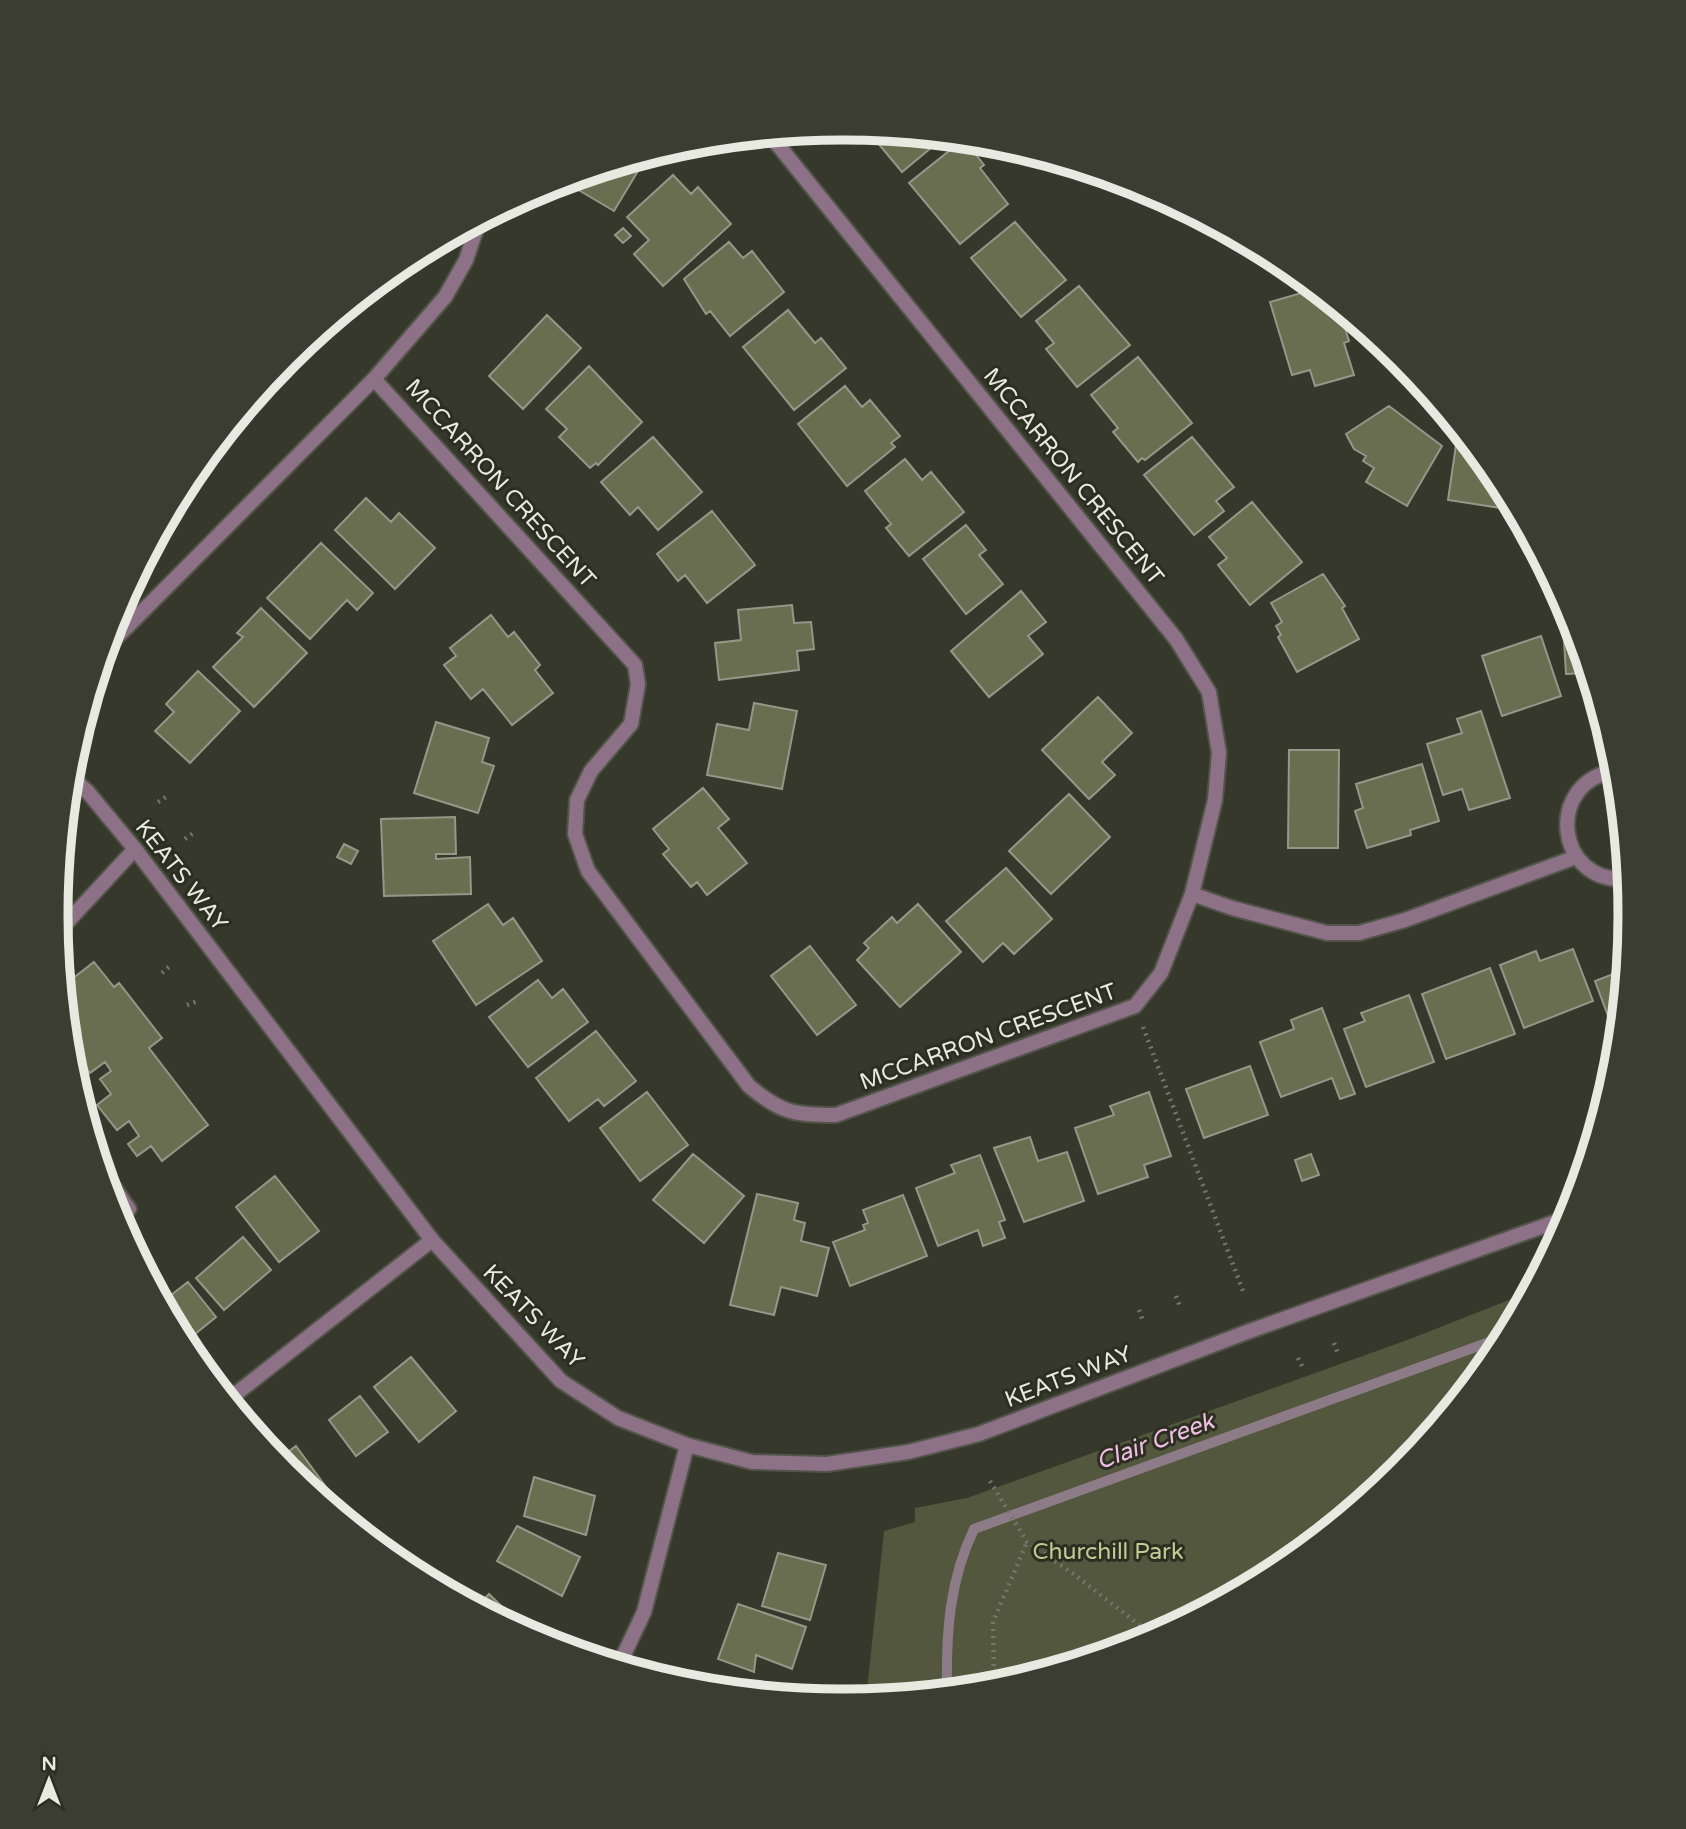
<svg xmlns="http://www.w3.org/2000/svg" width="1686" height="1829" font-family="'Varela Round',sans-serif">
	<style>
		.green { fill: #53573d }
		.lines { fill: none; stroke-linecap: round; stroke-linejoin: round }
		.stream { stroke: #8d7c87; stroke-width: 10 }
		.building { fill: #6a6e51; stroke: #959789; stroke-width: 2 }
		.service-casing { stroke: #525449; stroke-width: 18 }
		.minor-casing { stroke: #525449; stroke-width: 18 }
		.tertiary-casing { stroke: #525449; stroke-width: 18 }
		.path { stroke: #75766c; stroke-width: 4.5; stroke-dasharray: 2 5; stroke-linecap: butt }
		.service { stroke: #8d7186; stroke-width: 14 }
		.minor { stroke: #8d7186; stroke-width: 14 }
		.tertiary { stroke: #8d7186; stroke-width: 14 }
		.labels { text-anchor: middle; stroke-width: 6; stroke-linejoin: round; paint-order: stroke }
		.street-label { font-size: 23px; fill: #e8e9e1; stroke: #2c2e22 }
		.park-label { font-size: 23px; fill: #c3cb94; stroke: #2c2e22 }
		.water-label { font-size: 24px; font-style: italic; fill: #f2c0e5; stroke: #2c2e22 }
		.rim { fill: none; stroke: #e8e9e1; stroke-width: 9 }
	</style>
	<rect width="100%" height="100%" fill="#36382c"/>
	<path class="green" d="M1529,1292L1497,1352L1399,1471L1280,1569L1144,1642L996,1686L866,1699L884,1531L915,1522V1508L967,1498L1410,1339Z"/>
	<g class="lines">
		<path class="stream" d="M947,1691C946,1634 949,1581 974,1529L1506,1336"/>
	</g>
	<path class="building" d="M867,130L944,137L902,172Z
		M964,139L984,165L980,168L1008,204L960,244L909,183Z
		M647,156L614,211L570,185L574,178Z
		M673,175L691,194L698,187L731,224L663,286L634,254L649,240L627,217Z
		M1015,222L1066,280L1021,317L971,258Z
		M623,228L631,236L623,243L615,235Z
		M729,242L743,258L752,251L784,292L730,336L710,311L706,314L684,279Z
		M1079,286L1130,345L1077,387L1046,349L1054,343L1036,321Z
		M1315,289L1339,309L1349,341L1344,343L1354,375L1315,386L1310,370L1292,375L1270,302Z
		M788,310L815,343L821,338L846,368L794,410L743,347Z
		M547,315L581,348L523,409L489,376Z
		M1138,357L1192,423L1145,460L1142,458L1138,462L1113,432L1118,428L1091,395Z
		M589,366L642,422L598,465L596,463L590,468L559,437L567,429L546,409Z
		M845,386L862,407L870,400L900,436L891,443L895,447L847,486L798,424Z
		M1389,406L1442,446L1407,506L1366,482L1374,468L1363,461L1366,456L1354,449L1346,434Z
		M653,437L702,492L658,530L638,507L630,515L601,482Z
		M1192,437L1234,487L1216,501L1224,511L1194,535L1144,475Z
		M1457,438L1466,439L1498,478L1508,496L1502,495L1501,508L1448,500Z
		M905,459L922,480L931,472L964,512L909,556L886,528L891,524L865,491Z
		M366,498L391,522L399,513L435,548L395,589L335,530Z
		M1252,502L1302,562L1250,605L1218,565L1227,558L1209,537Z
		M712,511L755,565L707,603L685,575L678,581L657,554Z
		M966,525L986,550L979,555L1003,584L966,614L923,559Z
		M321,543L373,593L357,610L347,600L310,639L267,598Z
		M1323,574L1345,606L1342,608L1359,639L1297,672L1278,637L1281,635L1276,626L1282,622L1271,603Z
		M1021,591L1046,622L1028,636L1043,654L989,697L951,651Z
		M792,605L794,623L811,622L814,649L797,651L799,670L719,680L715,643L741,640L738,610Z
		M1562,606H1566L1570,614L1588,673L1566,674Z
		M261,608L307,653L254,707L213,667L243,637L237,633Z
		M491,615L508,637L514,632L540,665L535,670L553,693L512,725L483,689L471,699L444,665L456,656L450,648Z
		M1541,636L1561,696L1502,716L1482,656Z
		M198,671L240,711L190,763L155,731L174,712L166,704Z
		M1098,697L1132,733L1102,762L1115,775L1089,799L1042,750Z
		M754,703L797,711L782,789L707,775L717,724L749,730Z
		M1481,711L1510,798L1469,810L1462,789L1443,795L1427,744L1462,733L1457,719Z
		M436,722L489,738L482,762L494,766L478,813L414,793Z
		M1289,750H1339L1338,848H1288Z
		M1422,764L1439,821L1410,830L1411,835L1367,848L1355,811L1363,808L1356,784Z
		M703,788L729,819L718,828L747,863L707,895L697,882L691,887L663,854L669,849L653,829Z
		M1069,794L1110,837L1051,894L1009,851Z
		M455,817L456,854H436V859L470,857L471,894L384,896L381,819Z
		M344,844L358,851L351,864L337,857Z
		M1006,868L1052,919L1014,954L1003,943L983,962L946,921Z
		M488,904L503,925L513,918L542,961L476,1005L433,941Z
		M918,904L961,952L900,1007L857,960L869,948L864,943L892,917L897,923Z
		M810,946L856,1005L817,1035L771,976Z
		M1573,949L1593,1001L1524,1028L1500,965L1536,951L1540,961Z
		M1626,955L1618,1040H1617L1595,981L1616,973L1614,967L1625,963L1622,957Z
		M94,962L114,987L119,983L162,1038L149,1048L208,1125L162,1161L151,1146L137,1156L128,1144L139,1136L129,1121L117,1130L97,1105L111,1094L100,1079L111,1071L105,1062L90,1073L69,1046L80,1035L72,1024L67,1029L63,986Z
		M1490,968L1515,1034L1446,1059L1422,994Z
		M538,980L552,998L563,989L588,1022L528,1067L489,1017Z
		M1409,995L1434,1062L1366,1087L1344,1029L1365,1021L1361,1013Z
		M1322,1008L1355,1094L1340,1099L1332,1078L1281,1097L1260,1042L1294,1029L1291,1020Z
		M596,1031L636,1081L604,1106L598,1099L569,1121L536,1078Z
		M1250,1066L1268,1115L1204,1138L1186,1089Z
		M647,1092L688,1145L640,1181L600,1128Z
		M1149,1092L1171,1156L1144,1165L1148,1177L1098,1194L1075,1128L1114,1115L1110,1106Z
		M1030,1137L1038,1161L1067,1152L1084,1201L1024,1222L994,1148Z
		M693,1154L744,1196L704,1243L653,1200Z
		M1311,1154L1319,1175L1302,1181L1295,1160Z
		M980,1155L1005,1220L999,1222L1005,1238L983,1246L978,1230L938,1246L916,1188L955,1173L951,1165Z
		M275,1176L319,1231L279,1262L236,1207Z
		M757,1194L798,1203L794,1220L805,1223L801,1241L829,1248L817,1296L781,1287L774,1315L730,1305Z
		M903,1195L927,1256L850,1286L833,1242L865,1230L863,1225L868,1223L863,1210Z
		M243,1237L271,1270L224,1310L196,1278Z
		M188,1282L216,1317L184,1343L162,1302Z
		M411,1357L456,1411L419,1442L374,1387Z
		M360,1396L388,1432L356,1456L329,1420Z
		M296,1446L338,1503L332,1508L277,1460Z
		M534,1477L595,1496L586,1535L524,1516Z
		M517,1526L580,1557L562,1596L497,1561Z
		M778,1553L826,1565L810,1620L762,1606Z
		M489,1594L535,1638L477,1607Z
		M738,1604L806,1627L792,1669L756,1655L754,1672L718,1659Z
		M713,1676L735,1691L705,1688Z"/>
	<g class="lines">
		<defs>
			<path id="service" d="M58,932L135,849
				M103,1172L129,1209"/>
			<path id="minor" d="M374,379L635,665L638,684L631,724L591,771L577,800L575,834L588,871L749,1086C781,1113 794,1115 836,1115L1135,1006L1161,973L1192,894L1215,800L1219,753L1209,692L1176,639L770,135
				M105,649L374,379L445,297L466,260L479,221
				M1616,771C1545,780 1554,884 1627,879
				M1192,894L1232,908L1327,933H1359L1405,920L1576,857
				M228,1400L432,1240
				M619,1665L644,1612L687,1445"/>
			<path id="tertiary" d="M70,776L87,791L135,849L432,1240L561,1381L618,1418L687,1445L752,1462L827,1464L908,1452L979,1434L1247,1332L1569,1217"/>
		</defs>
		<use href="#service" class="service-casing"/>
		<use href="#minor" class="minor-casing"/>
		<use href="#tertiary" class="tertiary-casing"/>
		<path class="path" d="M158,802L169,795
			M185,839L196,831
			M162,973L171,965
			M187,1005L198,1001
			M1143,1027L1243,1291
			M1176,1296L1180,1307
			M1139,1310L1143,1321
			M1334,1343L1338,1353
			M1298,1358L1302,1366
			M990,1481L1027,1542L1075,1575L1152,1635L1246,1587
			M994,1687L993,1622L1027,1542"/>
		<use href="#service" class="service"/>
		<use href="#minor" class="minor"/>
		<use href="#tertiary" class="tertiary"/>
	</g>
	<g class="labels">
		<g class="street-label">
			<text transform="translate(1074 476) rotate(51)" y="8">MCCARRON CRESCENT</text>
			<text transform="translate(501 483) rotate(48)" y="8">MCCARRON CRESCENT</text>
			<text transform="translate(182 875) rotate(52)" y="8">KEATS WAY</text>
			<text transform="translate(988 1036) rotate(-20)" y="8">MCCARRON CRESCENT</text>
			<text transform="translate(534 1316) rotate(46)" y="8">KEATS WAY</text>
			<text transform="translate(1068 1376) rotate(-21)" y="8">KEATS WAY</text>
		</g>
		<g class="park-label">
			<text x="1108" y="1559">Churchill Park</text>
		</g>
		<g class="water-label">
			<text transform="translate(1155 1441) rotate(-20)" y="8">Clair Creek</text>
		</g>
	</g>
	<path d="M0 0H1686V1829H0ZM842 140H844A774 774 0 0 1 1618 914V915A774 774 0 0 1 844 1689H842A774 774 0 0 1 68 915V914A774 774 0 0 1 842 140Z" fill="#3b3d31" fill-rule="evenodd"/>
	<path class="rim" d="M842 140H844A774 774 0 0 1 1618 914V915A774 774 0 0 1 844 1689H842A774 774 0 0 1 68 915V914A774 774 0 0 1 842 140Z"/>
	<g transform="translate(49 1780)" stroke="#2c2e22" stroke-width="5" paint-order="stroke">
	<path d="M0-5L12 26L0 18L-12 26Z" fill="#e8e9e1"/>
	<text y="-10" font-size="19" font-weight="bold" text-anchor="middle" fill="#e8e9e1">N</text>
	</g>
</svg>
